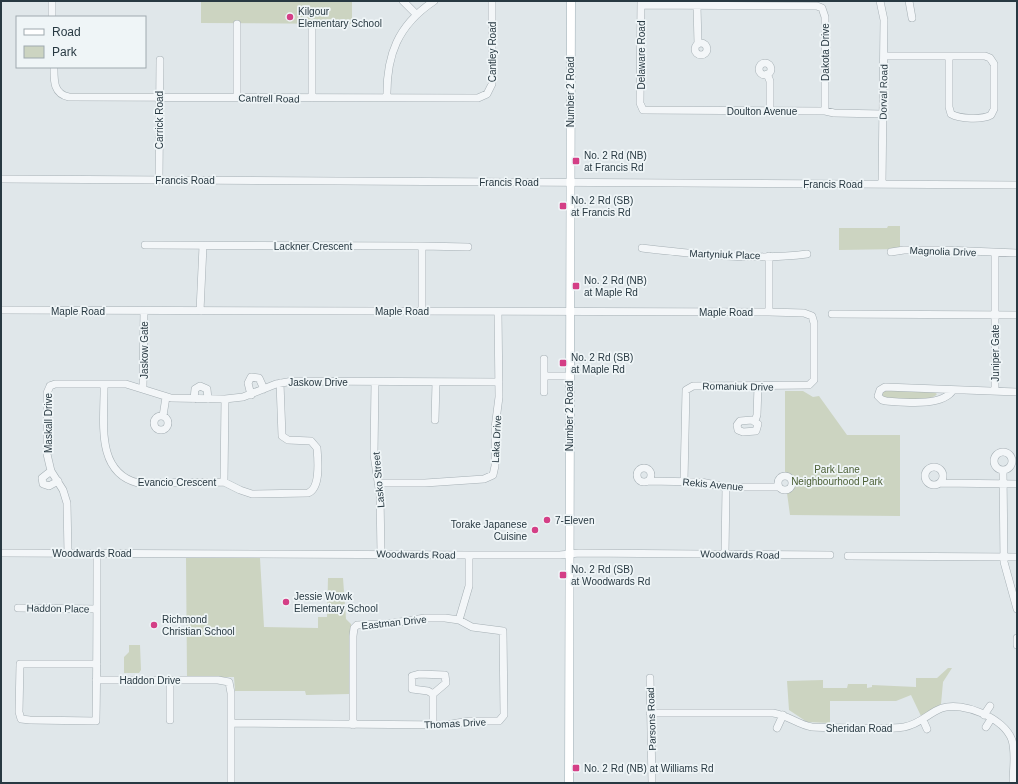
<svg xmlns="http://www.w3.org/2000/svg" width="1018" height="784" font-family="Helvetica,sans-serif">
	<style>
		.green { fill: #ccd4c1 }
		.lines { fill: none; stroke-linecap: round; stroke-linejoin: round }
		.minor-casing { stroke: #a5afb4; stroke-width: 8 }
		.major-casing { stroke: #9fafb6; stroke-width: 9 }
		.minor { stroke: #f3f6f8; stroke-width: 7 }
		.major { stroke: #fff; stroke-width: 8 }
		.poi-dot { fill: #d43f86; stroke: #eff5f7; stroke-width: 1.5 }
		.labels { text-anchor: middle; stroke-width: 3.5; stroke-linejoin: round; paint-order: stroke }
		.poi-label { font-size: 10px; fill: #283942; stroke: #eff5f7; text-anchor: start }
		.street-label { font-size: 10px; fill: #283942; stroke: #eff5f7 }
		.park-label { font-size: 10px; fill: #4a5e34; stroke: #eff5f7 }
	</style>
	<rect width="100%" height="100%" fill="#e0e7ea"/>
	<path class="green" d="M201,1H352V24L201,23Z
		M888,226H900V249L839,250V228H887Z
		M886,390L934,392L937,394C931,403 897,399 886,398L882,396V393Z
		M785,391H803L813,397L819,396L847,435H900V516L790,515L787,493L793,490L796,482L792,475L785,472Z
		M186,558H260L264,627L318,628V617H327L328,578H343L346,619L351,624L349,694L306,695L305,691H235L234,677H187Z
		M129,645H140L141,670L139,673H124V657L129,652Z
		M948,668H952L943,682L941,704L921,716L911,695L896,701H830V723L807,722L789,710L787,681L823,680V688H847L848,684H867V688L872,687V685L916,687V678H937Z"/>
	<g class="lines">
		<defs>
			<path id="minor" d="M52,1V17
				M403,1L416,14
				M641,1L640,103L643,110L825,111L834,113L882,114
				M880,1L884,20L882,184
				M909,1L912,18
				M641,5L817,6L822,8L825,17V111
				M697,6L698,44
				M237,24V97
				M695 49a6 6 0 1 1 12 0a6 6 0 1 1-12 0Z
				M884,56H985L990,58L994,64V109L991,115C982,120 960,119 951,114L949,107V56
				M759 69a6 6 0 1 1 12 0a6 6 0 1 1-12 0Z
				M54,67C54,80 53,94 69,97L478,98L487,94L492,84V1
				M767,74L770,81V111
				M312,98V24
				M387,98C386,55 398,25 434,1
				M1,179L1017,185
				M159,180L160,60
				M145,245L422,246V311
				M422,246L468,247
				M642,248C695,254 754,261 807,254
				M891,252L904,250H945L1017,253
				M1,310L769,312L804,313L812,316L814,323V380L809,385L693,386L686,390L684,481
				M200,311L203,246
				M769,312V256
				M832,314L1017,315
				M544,359V392
				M544,376H569
				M375,382L374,455L380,495L381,554
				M104,384C105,418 94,472 138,483L224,482L240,490L252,494L308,493C321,488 318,460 317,448L311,441L288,440L282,436L280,383
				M50,386L55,384H126L171,398L225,399L243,397L276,384L293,381L499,382
				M50,386L47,393V454L51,471L63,490L67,503L68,553
				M143,388L144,311
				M953,390C943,407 903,402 886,401L882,400L878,396L880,390L885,387L1017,392
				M995,391V253
				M251,395L248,383L251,377L259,378L264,389
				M194,399L195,389L200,386L207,389L208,399
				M163,416L166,397
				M154 423a7 7 0 1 1 14 0a7 7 0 1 1-14 0Z
				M435,420L436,382
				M752,420L758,424L756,431L743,432L738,430L737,425L740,421Z
				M755,421L757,415L758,386
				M994 461a9 9 0 1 1 18 0a9 9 0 1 1-18 0Z
				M925 476a9 9 0 1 1 18 0a9 9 0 1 1-18 0Z
				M637 475a7 7 0 1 1 14 0a7 7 0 1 1-14 0Z
				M1003,470L1004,562L1017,609
				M51,471L42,478L43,484L49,486L58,481
				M778 483a7 7 0 1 1 14 0a7 7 0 1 1-14 0Z
				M648,481L701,482L726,487H779
				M224,482L225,399
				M378,483H425L484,479L493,475L495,466V428L499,397L498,312
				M940,483L1017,484
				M1,553L469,555H560L579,553L830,555
				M725,554L726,487
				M848,556L1017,557
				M18,608L97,609
				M459,620L469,586V555
				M1017,638V645
				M97,664H20L19,712L21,719L30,720L96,721C97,665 97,609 97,553
				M650,678L652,783
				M96,680H218L229,682L231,693V783
				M650,713H773C788,715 798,725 812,727C831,728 851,728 870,728C881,728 893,729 904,727C921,724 928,713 942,708C963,701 1004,718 1012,740C1016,753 1013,770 1013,783
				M984,715L990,706
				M170,720V680
				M923,720L927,729
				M231,723L446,725L469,721H499L504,715L503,631L472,627L459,620L445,618H425L387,624L357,625L354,628L353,636V725
				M433,725V694L428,691L412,689V676L419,674L445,675L446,683L433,694
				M986,727L991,719
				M777,728L783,715"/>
			<path id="major" d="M569,783L571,1"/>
		</defs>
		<use href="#minor" class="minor-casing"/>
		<use href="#major" class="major-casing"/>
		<use href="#minor" class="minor"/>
		<use href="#major" class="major"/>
	</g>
	<g class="poi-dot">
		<circle cx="290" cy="17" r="4"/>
		<rect x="572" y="157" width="8" height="8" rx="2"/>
		<rect x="559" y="202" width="8" height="8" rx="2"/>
		<rect x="572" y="282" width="8" height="8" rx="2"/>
		<rect x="559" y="359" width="8" height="8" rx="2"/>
		<circle cx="547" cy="520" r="4"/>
		<circle cx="535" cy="530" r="4"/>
		<rect x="559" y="571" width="8" height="8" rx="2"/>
		<circle cx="286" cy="602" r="4"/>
		<circle cx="154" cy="625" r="4"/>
		<rect x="572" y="764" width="8" height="8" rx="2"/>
	</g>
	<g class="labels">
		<g class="poi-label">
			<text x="298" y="15">Kilgour<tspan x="298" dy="12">Elementary School</tspan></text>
			<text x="584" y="159">No. 2 Rd (NB)<tspan x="584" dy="12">at Francis Rd</tspan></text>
			<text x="571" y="204">No. 2 Rd (SB)<tspan x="571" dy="12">at Francis Rd</tspan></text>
			<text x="584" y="284">No. 2 Rd (NB)<tspan x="584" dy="12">at Maple Rd</tspan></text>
			<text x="571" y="361">No. 2 Rd (SB)<tspan x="571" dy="12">at Maple Rd</tspan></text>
			<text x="555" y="524">7-Eleven</text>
			<text x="527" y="528" text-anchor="end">Torake Japanese<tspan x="527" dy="12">Cuisine</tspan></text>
			<text x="571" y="573">No. 2 Rd (SB)<tspan x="571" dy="12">at Woodwards Rd</tspan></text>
			<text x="294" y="600">Jessie Wowk<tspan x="294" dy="12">Elementary School</tspan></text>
			<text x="162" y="623">Richmond<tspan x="162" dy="12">Christian School</tspan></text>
			<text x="584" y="772">No. 2 Rd (NB) at Williams Rd</text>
		</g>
		<g class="street-label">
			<text transform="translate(492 52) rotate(-90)" y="4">Cantley Road</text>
			<text transform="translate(825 52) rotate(-90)" y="4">Dakota Drive</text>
			<text transform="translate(641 55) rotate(-90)" y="4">Delaware Road</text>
			<text transform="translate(570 92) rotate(-90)" y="4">Number 2 Road</text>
			<text transform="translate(883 92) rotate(-89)" y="4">Dorval Road</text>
			<text transform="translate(269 98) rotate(1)" y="4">Cantrell Road</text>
			<text x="762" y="115">Doulton Avenue</text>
			<text transform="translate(159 120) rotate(-90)" y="4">Carrick Road</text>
			<text x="185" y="184">Francis Road</text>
			<text x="509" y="186">Francis Road</text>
			<text x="833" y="188">Francis Road</text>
			<text x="313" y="250">Lackner Crescent</text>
			<text transform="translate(943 251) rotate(2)" y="4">Magnolia Drive</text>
			<text transform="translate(725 254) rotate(2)" y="4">Martyniuk Place</text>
			<text x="78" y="315">Maple Road</text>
			<text x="402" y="315">Maple Road</text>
			<text x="726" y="316">Maple Road</text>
			<text transform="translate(144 350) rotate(-90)" y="4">Jaskow Gate</text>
			<text transform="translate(995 353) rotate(-90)" y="4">Juniper Gate</text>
			<text x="318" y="386">Jaskow Drive</text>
			<text transform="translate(738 386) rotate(1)" y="4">Romaniuk Drive</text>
			<text transform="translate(569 416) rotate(-90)" y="4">Number 2 Road</text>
			<text transform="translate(48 423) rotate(-90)" y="4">Maskall Drive</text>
			<text transform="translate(496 439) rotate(-87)" y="4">Laka Drive</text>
			<text transform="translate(378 480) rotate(-95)" y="4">Lasko Street</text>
			<text x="177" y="486">Evancio Crescent</text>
			<text transform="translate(713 484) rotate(5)" y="4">Rekis Avenue</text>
			<text x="92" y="557">Woodwards Road</text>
			<text transform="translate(416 554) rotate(1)" y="4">Woodwards Road</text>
			<text transform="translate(740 554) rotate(1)" y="4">Woodwards Road</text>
			<text transform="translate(58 608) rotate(1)" y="4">Haddon Place</text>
			<text transform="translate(394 622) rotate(-6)" y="4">Eastman Drive</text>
			<text x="150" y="684">Haddon Drive</text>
			<text transform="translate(651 719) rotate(-92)" y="4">Parsons Road</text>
			<text transform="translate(455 723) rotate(-3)" y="4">Thomas Drive</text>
			<text x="859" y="732">Sheridan Road</text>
		</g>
		<g class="park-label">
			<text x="837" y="473">Park Lane<tspan x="837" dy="12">Neighbourhood Park</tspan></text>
		</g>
	</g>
	<rect width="1018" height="784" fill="none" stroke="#283942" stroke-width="4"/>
	<rect x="16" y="16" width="130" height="52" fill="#eff5f7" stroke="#9faaaf"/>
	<rect x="24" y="29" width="20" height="6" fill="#ffffff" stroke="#9faaaf"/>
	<text x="52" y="36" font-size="12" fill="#283942">Road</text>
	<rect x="24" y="46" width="20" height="12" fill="#ccd4c1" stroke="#9faaaf"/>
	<text x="52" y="56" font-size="12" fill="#283942">Park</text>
</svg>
